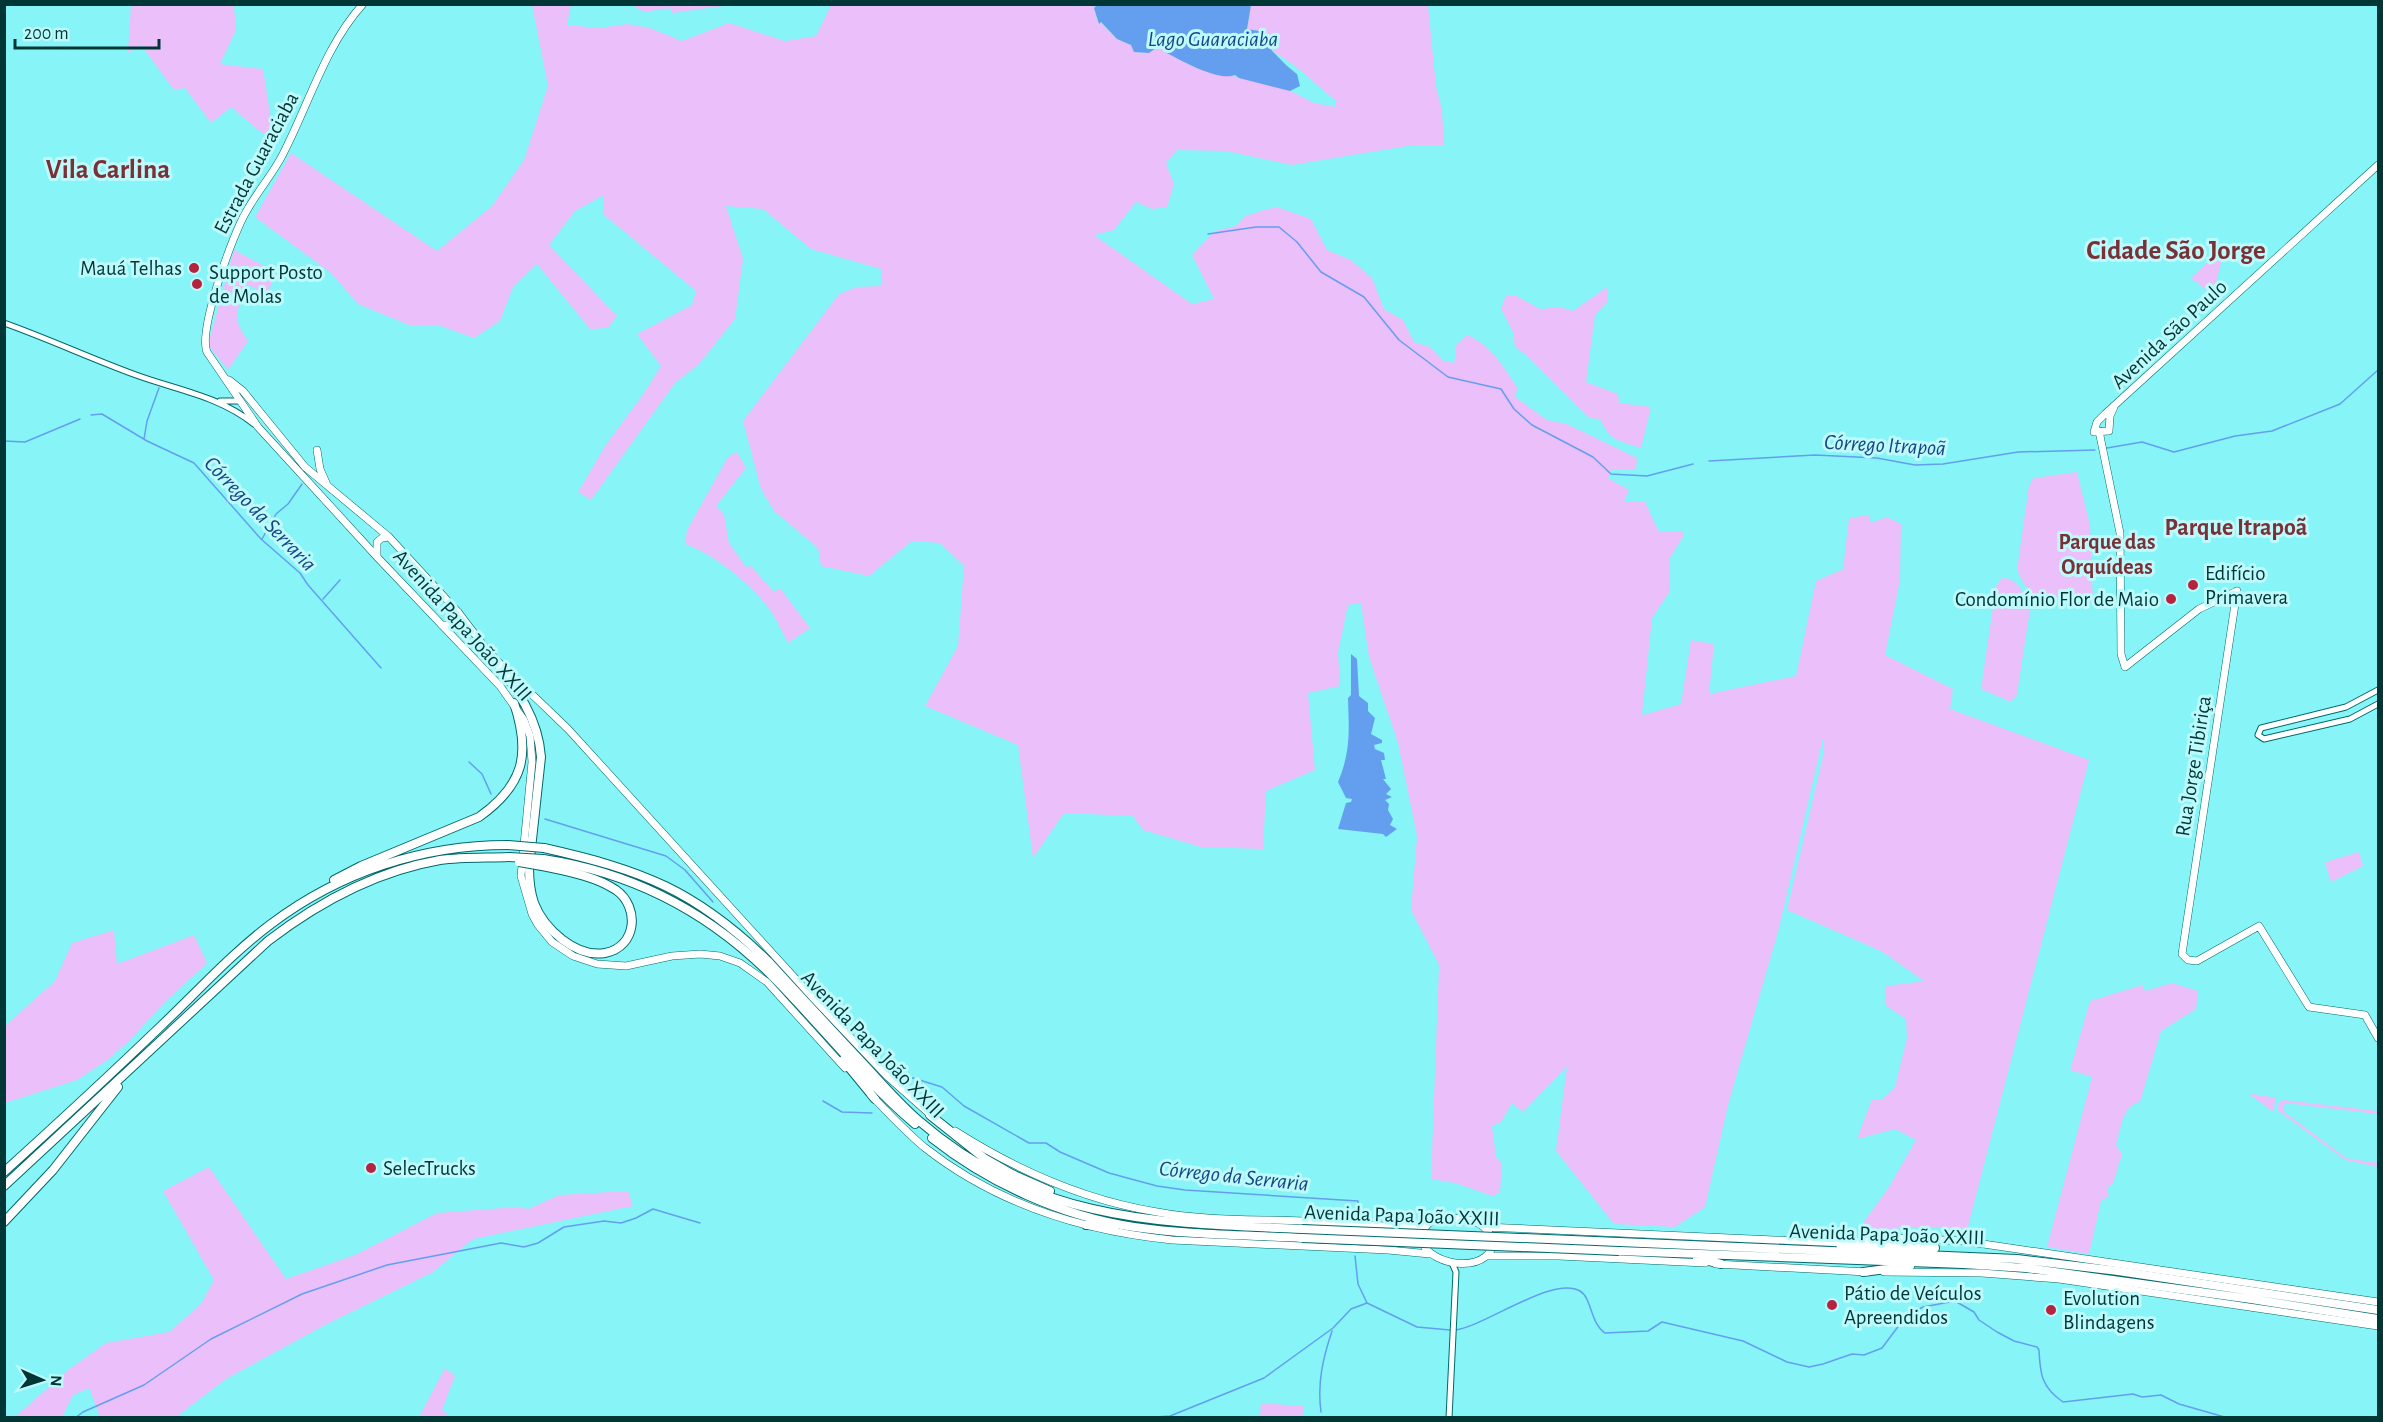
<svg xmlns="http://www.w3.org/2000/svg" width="2383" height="1422" font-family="'Alegreya Sans',sans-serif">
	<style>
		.green { fill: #eabffa }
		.water { fill: #649eef }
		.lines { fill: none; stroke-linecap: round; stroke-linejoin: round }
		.stream { stroke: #649eef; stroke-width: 1.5 }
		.minor-casing { stroke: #00696b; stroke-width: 7 }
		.major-casing { stroke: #00696b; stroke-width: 8 }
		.highway-casing { stroke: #00696b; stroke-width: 10 }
		.minor { stroke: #fff; stroke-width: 5 }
		.major { stroke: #fff; stroke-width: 7 }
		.highway { stroke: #fff; stroke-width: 8 }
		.highway-bridge-casing { stroke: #00696b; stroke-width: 10; stroke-linecap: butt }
		.highway-bridge { stroke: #fff; stroke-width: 8 }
		.poi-dot { fill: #b5233f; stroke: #befafb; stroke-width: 2 }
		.labels { text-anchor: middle; stroke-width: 6; stroke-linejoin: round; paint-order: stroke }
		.street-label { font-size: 21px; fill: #013637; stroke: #befafb }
		.poi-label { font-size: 21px; fill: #013637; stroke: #befafb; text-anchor: start }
		.water-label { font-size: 22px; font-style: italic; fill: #164686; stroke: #befafb }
		.neighbourhood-label { font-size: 22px; font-weight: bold; fill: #793138; stroke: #befafb }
		.quarter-label { font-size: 24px; font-weight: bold; fill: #793138; stroke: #befafb }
		.district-label { font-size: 27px; font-weight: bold; fill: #793138; stroke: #befafb }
	</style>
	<rect width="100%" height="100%" fill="#87f5f7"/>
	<path class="green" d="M1070,4L1077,8L1075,5H1097L1094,8L1096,18L1117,39L1131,45L1134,52L1149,53L1159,40L1163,43L1165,52L1192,66L1289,90L1314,103L1336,107L1335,100C1321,89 1308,76 1295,66C1281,55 1265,50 1259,31L1247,29L1251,5H1428L1436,87L1442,110L1444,145H1413L1292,165L1226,151L1177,150L1166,163L1174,184L1167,207L1152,209L1136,202L1114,230L1094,235L1192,304L1214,299L1192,255L1215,231L1236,226L1245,216L1264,210L1277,207L1311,219L1327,250L1351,260L1372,278L1384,309L1403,320L1414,342L1430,347L1442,360L1453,363L1456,357V345L1467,335C1491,345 1504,367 1518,389L1514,396L1547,420L1567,424L1637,458L1636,469L1611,470L1608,478L1629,490L1624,501L1645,502L1659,532L1683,531V537L1669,559L1670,591L1652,618L1642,715L1681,704L1691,640L1714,644L1709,694L1796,676L1816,581L1843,569L1849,518L1869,515L1871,523L1887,517L1901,524L1900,580L1885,655L1953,689L1950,709L2089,760L1967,1230L1939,1227L1858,1230L1889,1187L1916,1140L1895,1129L1857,1139L1872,1099H1883L1895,1087L1907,1038L1906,1019L1885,1005L1886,986L1924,981L1881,951L1787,910L1823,756V738L1779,928L1728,1105L1705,1207L1675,1227L1614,1224L1556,1151L1567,1066L1523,1112L1512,1103L1501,1122L1492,1126L1496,1157L1502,1164L1500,1192L1493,1196L1455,1183L1431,1179L1439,965L1411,910L1417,836L1398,743L1369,657L1361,603L1348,605L1338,652L1340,686L1308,693L1315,770L1266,791L1263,849L1201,847L1143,830L1133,816L1064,813L1033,858L1018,745L925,706L958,646L964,566L940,543L912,541L869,576L821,566L818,548L774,511L761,489L743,421L839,294L857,287L881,286V269L811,249L763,209L726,206L743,259L735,319L699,364L675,383L591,500L578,492L607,443L642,396L661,366L637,334L692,305L696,291L604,215V195L575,211L549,245L617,316L608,328L590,329L537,264L513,287L500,321L474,338L438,325H409L358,304L331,273L255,217L291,153L437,251L492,206L524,160L548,86L532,5H571L567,25L598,28L628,24L650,28L682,41L729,23L785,41L816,36L831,5Z
		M131,5H234L236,30L220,64L263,69L273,132L263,134L231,107L211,123L185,88L174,90L141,45L128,53Z
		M632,5H731L672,13L670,8L644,12Z
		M234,250L276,272L267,295L247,284C247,292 243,296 240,303C234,319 239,328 248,341L228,370L208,345Z
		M2220,250L2224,252L2214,290L2209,292L2191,278Z
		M1607,287V302L1595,315L1586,382L1618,394L1619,403L1651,407L1641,448C1619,441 1610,441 1600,419L1589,418L1526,355L1515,347L1513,332L1501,309L1506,295H1515L1540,309L1560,307L1573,311Z
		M737,452L746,468L716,506L724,514L729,543L746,567L751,566L774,592L780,588L810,628L788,643C782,632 777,620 770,610C751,584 714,554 685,544L687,530L728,457Z
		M2077,472L2090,525L2093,604L2079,595L2058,602L2037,599L2024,584L2017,570L2029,485L2034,478Z
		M2002,578C2018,578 2022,593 2031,603L2017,694L2011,702L1981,689L1996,586Z
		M2359,852L2363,866L2331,882L2325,862Z
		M114,930L117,964L194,935L207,963L165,1002L128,1042L106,1061L77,1080L5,1103V1026L55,981L72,943Z
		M2172,983L2198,991L2196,1009L2161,1031L2140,1102C2122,1105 2121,1129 2116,1145L2122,1154L2113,1183L2107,1188L2109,1196L2101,1201L2089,1254L2047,1247L2092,1077L2070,1070L2090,1001L2142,985L2145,991Z
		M2248,1093L2276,1098L2273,1112Z
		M2284,1100L2378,1111V1114L2285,1103L2283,1111L2346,1158L2378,1163V1167L2345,1160L2277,1110L2279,1102Z
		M209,1167L286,1279L355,1255L437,1213L517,1207L528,1209L559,1195L628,1191L633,1206L473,1239L433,1272L323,1326L226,1379L176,1417H100L89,1388L73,1395L62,1417H15L68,1370L106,1343L169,1332L201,1304L214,1280L163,1191Z
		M445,1368L455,1376L442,1410L450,1417H419Z
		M1261,1403L1304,1406L1302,1417H1260Z"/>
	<path class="water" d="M1097,5H1251L1247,29L1259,31C1263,44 1287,67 1297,74L1300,86L1290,91L1239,78L1235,75C1219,82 1180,60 1165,52L1163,43L1159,40L1157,42L1156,48L1149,53L1134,52L1131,45L1117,39L1101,22L1099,24L1094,8Z
		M1351,654L1357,659L1359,696L1368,703V711L1375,718L1371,734L1382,740V743L1374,745L1375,749L1384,753L1385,760H1381L1386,779H1383L1391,789L1386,794L1392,797L1385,800L1389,804L1388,810L1393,819L1390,825L1397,829L1386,837L1383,834L1338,829L1346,803L1351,802L1352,799L1346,798L1338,782C1351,751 1349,730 1348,698L1351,695Z"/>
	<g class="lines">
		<path class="stream" d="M1208,234L1256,227H1279L1297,242L1321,272L1364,297L1399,340L1448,377L1501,389L1514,409L1532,425L1593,457L1611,474L1647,476L1693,464
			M91,415L102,414L147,441L194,463L261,539L300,573L308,585L381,668
			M144,439L147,421L159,388
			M4,441L25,442L80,419
			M2107,448L2142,442L2174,452L2235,436L2272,431L2340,404L2378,370
			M1709,461L1815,455L1877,458L1915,465L1943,464L2018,452L2095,450
			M262,539L276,514L288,504L302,484
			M323,599L340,580
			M469,762L482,774L491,794
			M545,819L666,856L685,870L713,902
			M903,1079L913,1078L942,1087L964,1106L1029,1143H1046L1060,1152L1109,1173L1157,1186L1185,1190L1358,1201L1359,1215
			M823,1101L842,1112L872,1113
			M1355,1256L1358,1284L1367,1303
			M1455,1330C1486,1326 1553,1275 1580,1291C1592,1298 1590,1323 1605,1333L1648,1331L1662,1322L1743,1341L1787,1362L1809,1367L1823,1364L1852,1354L1864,1355L1882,1348L1906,1316L1923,1307L1955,1301L1974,1312L1979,1320L1997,1332L2014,1341L2037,1347L2039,1350C2040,1373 2041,1387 2063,1402L2133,1394L2142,1397L2161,1395L2179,1404L2228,1418
			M1321,1412C1317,1383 1323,1358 1332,1331
			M75,1418L83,1412L144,1385L211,1339L302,1294L387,1265L501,1243L524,1247L538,1243L564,1227L604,1221L621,1223L636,1218L653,1209L700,1223
			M1141,1418L1170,1416L1264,1378L1333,1328L1351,1309L1367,1303L1417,1327L1450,1330"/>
		<defs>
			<path id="minor" d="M4,323C49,339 92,359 136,375C177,390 219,396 254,424
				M220,401H238
				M2378,690L2346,707L2261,728L2258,735L2264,739L2350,719L2378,704
				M1449,1418L1456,1272L1452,1263"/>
			<path id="major" d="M363,4C325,46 309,104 283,154C273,174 257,192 246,212C233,234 198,330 207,352L258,427L378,558L500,686L524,720L530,736L532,762L521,876L532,914L538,925L552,942L573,956L597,964L626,966L672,956L700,954L720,956L740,963L767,982L845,1068
				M229,380L243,391L305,467L389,537L458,612L490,654L568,729L814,999L888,1077L933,1117
				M2114,407L2110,416L2109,431L2094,432L2097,422L2105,414L2378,165
				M2099,431L2120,533L2121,654L2125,667L2199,609L2237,591
				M317,450L320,469L327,485
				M377,556V542L382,538L389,537
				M2237,591L2182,954L2188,960L2197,961L2259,926L2309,1007L2365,1015L2378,1038
				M442,625H456L458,612
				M871,1095C888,1113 905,1131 924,1147C995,1203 1083,1231 1172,1240L1388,1250L1430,1254
				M955,1131C1018,1171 1083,1200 1157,1212C1205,1221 1255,1219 1303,1221C1344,1223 1386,1228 1426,1225
				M1445,1218C1454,1218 1464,1218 1473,1221C1488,1226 1501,1244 1485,1257C1460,1276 1400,1250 1430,1222Z
				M1484,1227L1844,1243
				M1855,1242L1906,1238L1963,1241L2378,1302
				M1486,1256H1559L1705,1263
				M1716,1264L1867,1272
				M1884,1272L1982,1273L2059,1279L2378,1326"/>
			<path id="highway" d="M490,654C514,686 538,715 541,757L529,867C529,879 530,891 534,903C544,929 576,958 605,953C637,947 640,907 616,890C595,876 566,871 542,866
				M544,848C642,870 695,890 768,961C798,994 828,1026 858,1058C878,1079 896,1101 918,1120C1036,1222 1155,1223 1302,1229
				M543,859C629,872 703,909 765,969C816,1019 860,1077 915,1124
				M334,880L361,866L479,817C524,785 531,754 514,703
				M843,1060L875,1099
				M930,1115L984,1158L1012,1174L1050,1191
				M932,1138C989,1183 1061,1216 1134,1227C1189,1235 1246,1235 1302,1238
				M4,1172C57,1124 109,1076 161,1026C197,992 231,954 271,924C340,872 422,845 508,845
				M4,1186L268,941C319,902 376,871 440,860C463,857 486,858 509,857
				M4,1222L53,1170L118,1087
				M1086,1225L1115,1226
				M1619,1242L2017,1259L2118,1271L2378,1310
				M1840,1244L1935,1248
				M1619,1251L1963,1264L2026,1268L2251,1299L2378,1319
				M1697,1258L1721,1264
				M1863,1272L1910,1266"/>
		</defs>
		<use href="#minor" class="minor-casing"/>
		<use href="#major" class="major-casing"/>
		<use href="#highway" class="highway-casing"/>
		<use href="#minor" class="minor"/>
		<use href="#major" class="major"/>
		<use href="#highway" class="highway"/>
		<defs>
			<path id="highway-bridge" d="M508,845L544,848
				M509,857L543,859
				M519,862L542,866
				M1302,1229L1619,1242
				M1302,1238L1619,1251"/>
		</defs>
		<use href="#highway-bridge" class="highway-bridge-casing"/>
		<use href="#highway-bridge" class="highway-bridge"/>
	</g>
	<g class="poi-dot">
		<circle cx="194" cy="268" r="6"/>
		<circle cx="197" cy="284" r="6"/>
		<circle cx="2193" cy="585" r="6"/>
		<circle cx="2171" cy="599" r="6"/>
		<circle cx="371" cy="1168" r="6"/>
		<circle cx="1832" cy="1305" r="6"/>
		<circle cx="2051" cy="1310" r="6"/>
	</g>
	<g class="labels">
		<g class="street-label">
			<text transform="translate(256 163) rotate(-62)" y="7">Estrada Guaraciaba</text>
			<text transform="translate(2169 334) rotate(-43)" y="7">Avenida São Paulo</text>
			<text transform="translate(463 625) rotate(48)" y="7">Avenida Papa João XXIII</text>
			<text transform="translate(2193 766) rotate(-81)" y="7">Rua Jorge Tibiriça</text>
			<text transform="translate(873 1044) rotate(46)" y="7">Avenida Papa João XXIII</text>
			<text transform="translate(1402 1215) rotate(2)" y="7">Avenida Papa João XXIII</text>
			<text transform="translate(1887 1234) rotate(2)" y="7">Avenida Papa João XXIII</text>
		</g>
		<g class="poi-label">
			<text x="182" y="275" text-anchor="end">Mauá Telhas</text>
			<text x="209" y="279">Support Posto<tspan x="209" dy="24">de Molas</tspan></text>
			<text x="2205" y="580">Edifício<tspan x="2205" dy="24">Primavera</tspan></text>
			<text x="2159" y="606" text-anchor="end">Condomínio Flor de Maio</text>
			<text x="383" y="1175">SelecTrucks</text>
			<text x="1844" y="1300">Pátio de Veículos<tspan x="1844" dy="24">Apreendidos</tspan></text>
			<text x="2063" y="1305">Evolution<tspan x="2063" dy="24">Blindagens</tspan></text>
		</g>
		<g class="water-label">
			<text x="1213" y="46">Lago Guaraciaba</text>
			<text transform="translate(1885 444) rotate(3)" y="8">Córrego Itrapoã</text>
			<text transform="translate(261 513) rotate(46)" y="8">Córrego da Serraria</text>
			<text transform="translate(1234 1175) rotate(6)" y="8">Córrego da Serraria</text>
		</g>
		<g class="neighbourhood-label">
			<text x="2107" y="549">Parque das<tspan x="2107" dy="25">Orquídeas</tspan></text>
		</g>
		<g class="quarter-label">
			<text x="2236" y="535">Parque Itrapoã</text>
		</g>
		<g class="district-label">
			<text x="108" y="178">Vila Carlina</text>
			<text x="2176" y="259">Cidade São Jorge</text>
		</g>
	</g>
	<rect width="2383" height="1422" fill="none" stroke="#013637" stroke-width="12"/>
	<g transform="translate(42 1380) rotate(93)" stroke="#befafb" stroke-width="4.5" paint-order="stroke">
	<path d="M0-4.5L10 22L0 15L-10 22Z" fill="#013637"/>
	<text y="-9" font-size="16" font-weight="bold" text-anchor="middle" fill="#013637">N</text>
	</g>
	<path d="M15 39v9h144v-9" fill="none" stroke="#013637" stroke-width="3"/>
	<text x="24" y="39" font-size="18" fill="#013637" stroke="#befafb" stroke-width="4.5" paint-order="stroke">200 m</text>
</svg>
